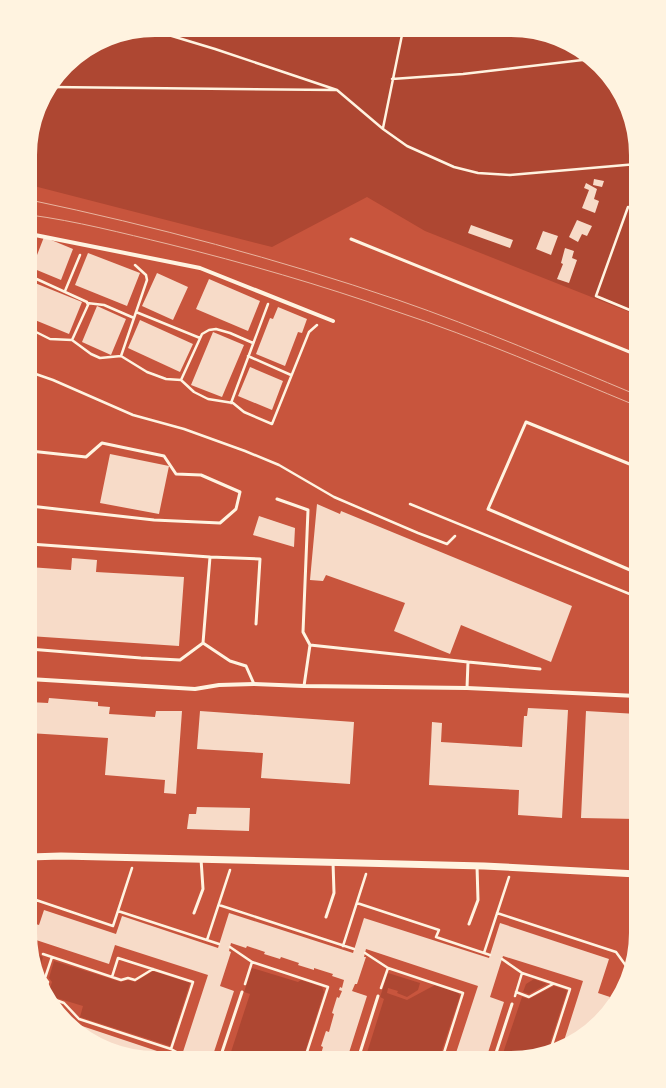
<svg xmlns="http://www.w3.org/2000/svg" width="666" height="1088" font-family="'Work Sans',sans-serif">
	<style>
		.green { fill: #ae4732 }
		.building { fill: #f7dbc8 }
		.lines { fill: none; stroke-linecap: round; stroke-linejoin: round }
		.path { stroke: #fff3e0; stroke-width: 2.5 }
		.service { stroke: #fff3e0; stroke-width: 3 }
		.minor { stroke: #fff3e0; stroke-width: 4 }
		.tertiary { stroke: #fff3e0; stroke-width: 7 }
		.tram { stroke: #e9b49f; stroke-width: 1 }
		.rim { fill: none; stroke: #fff3e0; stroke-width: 2 }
	</style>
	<rect width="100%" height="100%" fill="#c8553d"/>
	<path class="green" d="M155,29L528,30L588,55L628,107L637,155V315L425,231L367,197L272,247L30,185V139L42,99L72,60L107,38Z
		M39,955L43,957L38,975L43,977L45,981L43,987C35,977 35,967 39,955Z
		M54,961L121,982L128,980L135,982L153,971L190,983L170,1046L80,1017L83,1006L50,996L48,994L52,982L49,978Z
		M252,968L298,982L301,980L322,987L324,992L303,1058H229L250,994L244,992Z
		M388,973L420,983L418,990L407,997L397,993L398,991L388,988L387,993L407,1000L435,985L458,993L460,996L439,1059H365L384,999L380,997Z
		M534,979L547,984L529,994L523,992L526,984Z
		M554,986L566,990L567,991L547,1052L511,1059H501L522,997L529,999Z"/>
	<path class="building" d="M594,179L604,181L602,187L593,185Z
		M586,183L597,189L594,199L599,201L595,213L582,208L589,190L584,188Z
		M577,220L592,226L587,236L582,234L578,242L569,237Z
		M471,225L513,240L510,248L468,233Z
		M543,231L558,236L551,255L536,249Z
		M44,237L73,249L61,280L32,268Z
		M565,248L574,251L572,258L577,260L569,283L557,279L563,264L561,263Z
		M88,253L140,273L127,306L75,285Z
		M157,273L188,287L173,320L142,306Z
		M209,279L260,301L248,331L196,309Z
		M30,281L82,302L69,334L30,318Z
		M635,287L637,288V305L630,303Z
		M97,306L126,319L111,355L82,342Z
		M278,307L307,319L302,333L298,332L285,366L256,354L270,318L273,319Z
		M140,320L193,344L180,372L128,348Z
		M213,332L244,345L222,397L191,385Z
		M250,367L283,381L272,410L238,396Z
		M110,454L169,466L159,514L100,503Z
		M317,504L340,514L341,511L572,606L551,662L461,625L450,654L394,631L405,603L326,575L323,581L310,580Z
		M259,516L295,528L294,547L253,535Z
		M72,558L97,560L96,572L184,577L179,646L29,636V567L71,570Z
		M49,698L98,702V706L110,707L109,714L155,717L156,711H182L176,794L164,793L165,780L105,775L108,738L29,733V702L48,703Z
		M528,708L568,710L562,818L518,815L519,790L429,785L432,722L442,723L441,742L522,747L524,716H527Z
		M200,711L354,722L350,784L261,778L263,753L197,749Z
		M586,711L637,714V819L581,818Z
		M197,807L250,808L249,831L187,829L189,814H196Z
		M44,910L116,934L122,916L218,948L229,913L353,953L364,918L489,958L500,923L609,959L598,993L610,997L604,1015L562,1047L583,981L503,956L490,997L504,1002L486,1059H454L478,986L366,949L364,957H366L357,984H355L352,991L367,996L347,1059L320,1058L323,1047L321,1046L326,1031L329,1032L334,1014L332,1013L337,997L339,998L342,991L339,990L340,987L342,988L344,980L332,976L333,974L314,968V970L298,965L299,963L281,957L280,959L264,954L265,952L247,946L246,948L231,943L229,951L231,952L220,986L234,991L212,1058H205L198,1056L197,1058H181L208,975L115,945L109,964L30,938L29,922L39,925Z
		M636,927H637V938L633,937Z
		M70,1022L178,1058H139L78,1033Z"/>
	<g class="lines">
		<path class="path" d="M152,30L215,49L337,90L383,129L407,146L454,167L478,173L510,175L637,164
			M392,79L463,74L591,59
			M51,87L335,90
			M383,128L403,30
			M30,276L87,302L88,305L72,340
			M65,291L80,255
			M87,303L104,305L134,318
			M136,312L200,338
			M637,313L596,296L628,207L637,209
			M30,329L50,339L72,340L91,354L100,358L121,356L147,372L166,379L181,380L194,392L208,399L233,403L244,412L272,424L309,332L317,325
			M121,356L147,280L146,275L135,265
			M248,356L291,375
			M30,372L53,380L133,415L184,429L245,451L279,465L334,497L418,533L447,544L455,536
			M181,380L202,334L209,330L216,329L230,333L253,343
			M231,403L268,304
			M410,504L637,597
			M357,903L439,930L436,937L490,955
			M219,905L354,949
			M29,911L32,912L36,900L113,926L132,868
			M118,911L219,944
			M497,913L616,952L629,970L622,991
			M207,940L230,870
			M343,946L366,874
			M230,947L252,962
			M365,953L388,968
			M484,953L509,877
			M43,954L112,977L118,958L193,982L171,1049L79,1019L64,1003L53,999
			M502,959L522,973
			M112,977L121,980L128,978L135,980L153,969
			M245,984L252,962L328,987L305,1058
			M381,988L388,968L463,993L442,1059
			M45,990L48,982L45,978L52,957
			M516,992L529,997L553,984
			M515,996L522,973L570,989L550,1051
			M171,1049L182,1055"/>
		<path class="service" d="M351,239L637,355
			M277,499L308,510L303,632L310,645
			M30,506L154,520L220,523L236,509L240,492L201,475L176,474L164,456L102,443L86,457L30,451
			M30,544L210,557
			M637,573L488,509L526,422L637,467
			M29,649L141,658L180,660L203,643
			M468,662L540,669
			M254,684L246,666L230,661L203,643L210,557L260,559L256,624
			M304,686L310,645L468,662L467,688
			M194,913L203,889L201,859
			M326,917L334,893L333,862
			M469,924L478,900L477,866
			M33,955L34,951
			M220,1058L242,992
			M358,1059L378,996
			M494,1059L512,1004"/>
		<path class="minor" d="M30,234L200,268L333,321
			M29,679L195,689L219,685L254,684L304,686L467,688L637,696"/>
		<path class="tertiary" d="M29,857L61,856L484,866L637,874"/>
		<path class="tram" d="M30,200C154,226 278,259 398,300C479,328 558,362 637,395
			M30,215C76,221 122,233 168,244C245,263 321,285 395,311C477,338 557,373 637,406"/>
	</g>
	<path d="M0 0H666V1088H0ZM155 36H511A119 119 0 0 1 630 155V933A119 119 0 0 1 511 1052H155A119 119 0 0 1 36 933V155A119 119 0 0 1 155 36Z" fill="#fff3e0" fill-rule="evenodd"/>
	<path class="rim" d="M155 36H511A119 119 0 0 1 630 155V933A119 119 0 0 1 511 1052H155A119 119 0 0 1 36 933V155A119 119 0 0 1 155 36Z"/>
</svg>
